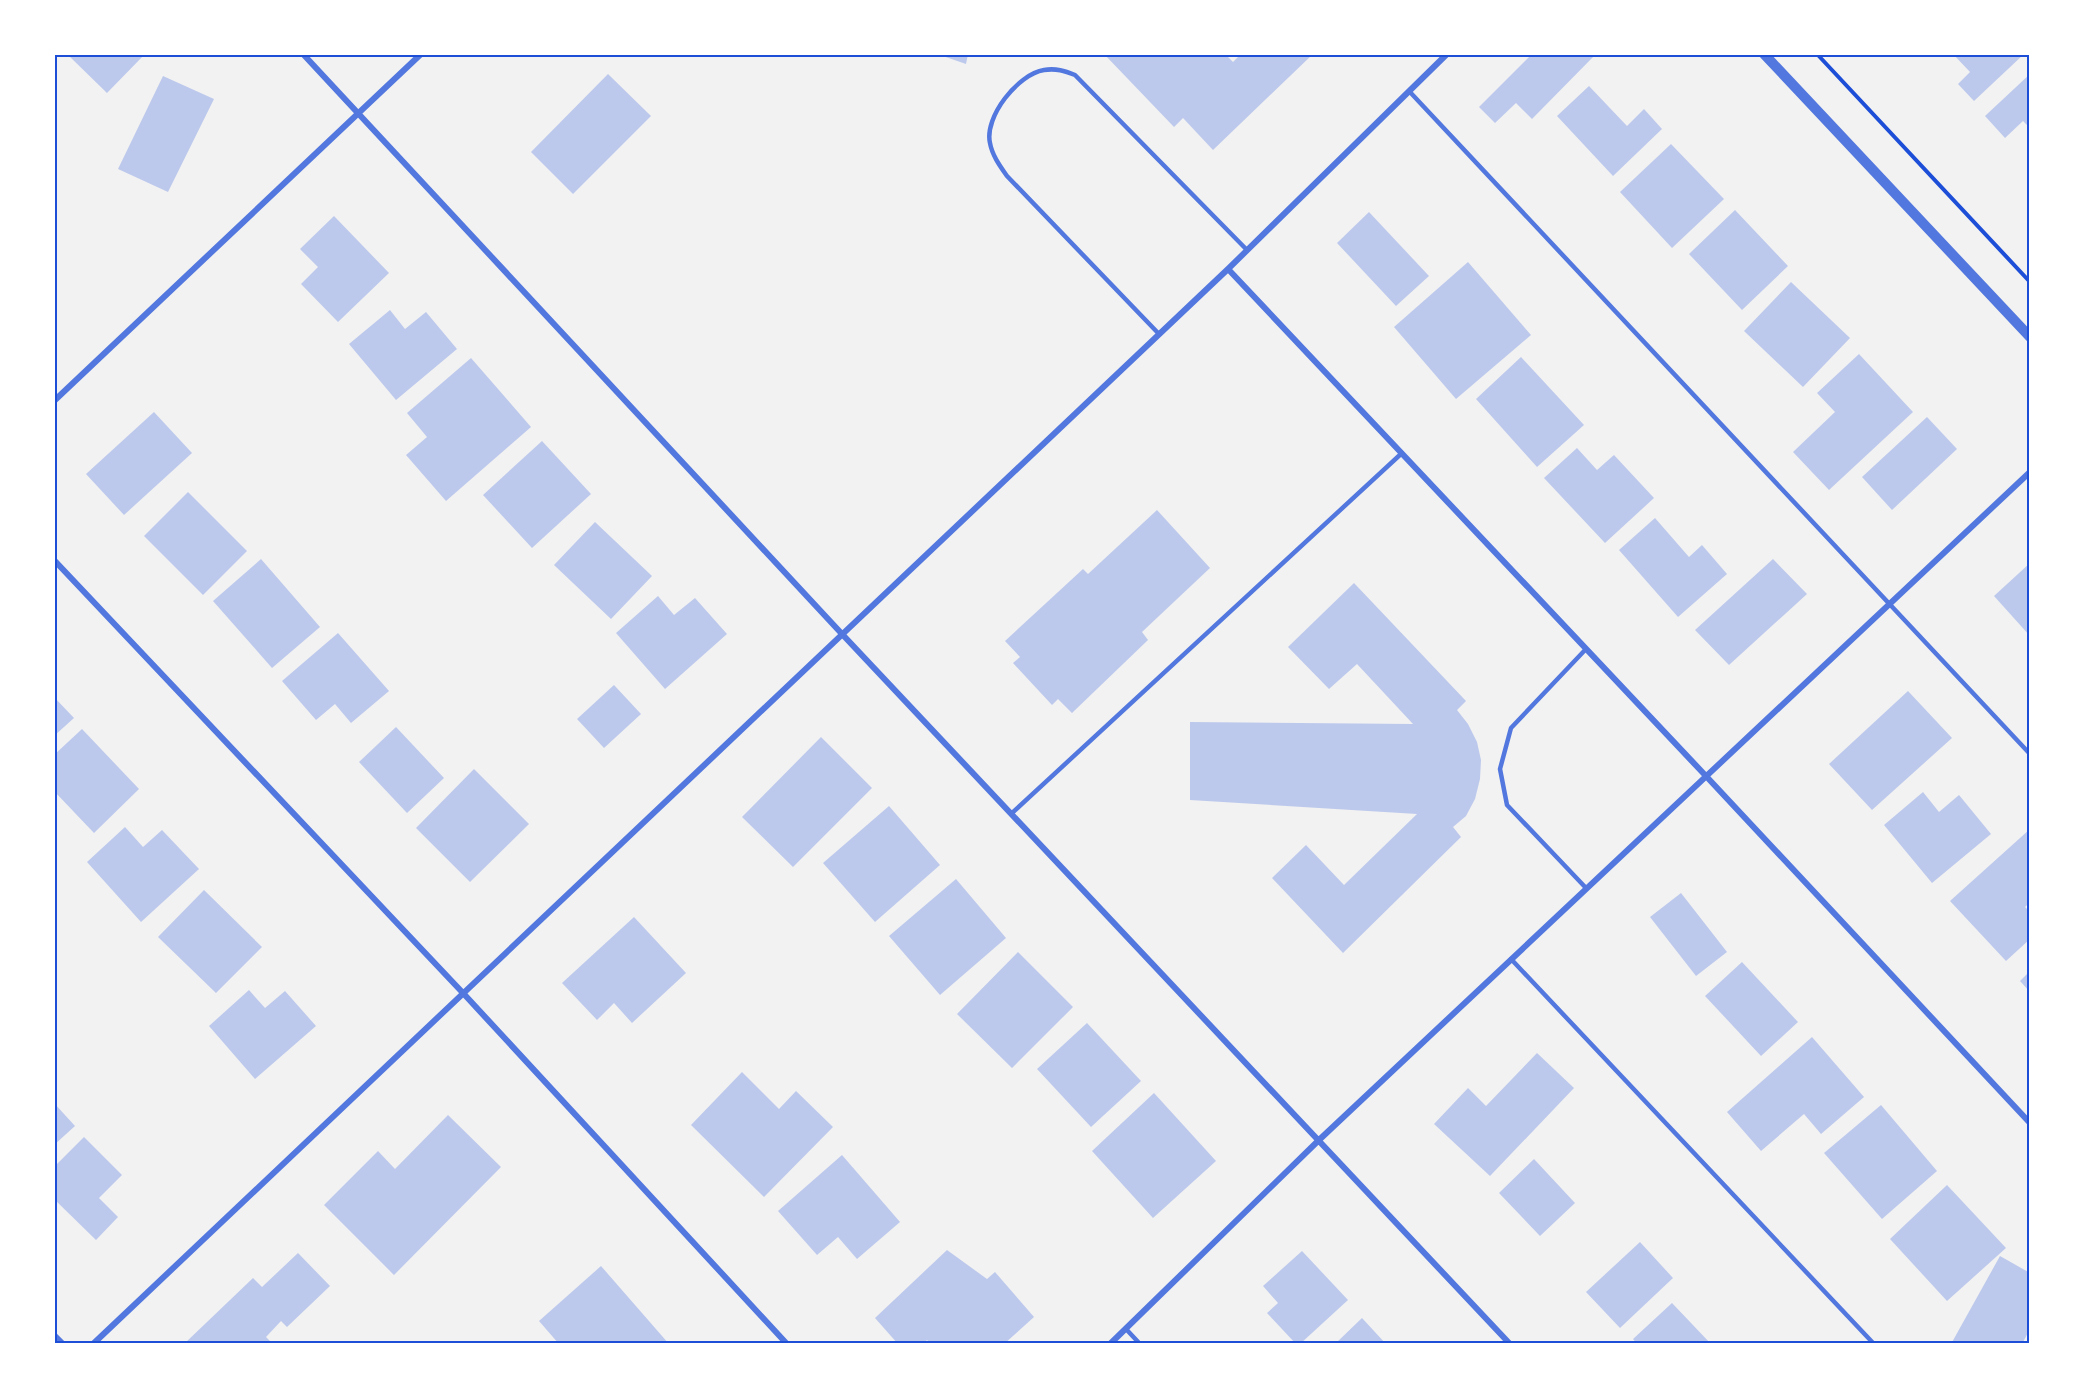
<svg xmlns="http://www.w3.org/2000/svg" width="2084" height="1398" font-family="Barlow,sans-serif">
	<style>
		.building { fill: #bdc9ec }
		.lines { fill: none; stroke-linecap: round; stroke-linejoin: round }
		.path { stroke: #1d4ed8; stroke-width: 4 }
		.service { stroke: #5277de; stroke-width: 4.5 }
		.minor { stroke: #5277de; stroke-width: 6 }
		.tertiary { stroke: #5277de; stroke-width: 10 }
		.neatline { fill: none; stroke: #1d4ed8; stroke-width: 2 }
	</style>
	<rect width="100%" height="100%" fill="#f2f2f2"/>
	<path class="building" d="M67,54H145L107,93Z
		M937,54H968L966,64Z
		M1104,54H1225L1233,62L1241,54H1313L1213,150L1183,118L1174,127Z
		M1532,54H1591L1594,56L1532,119L1516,103L1495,123L1479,107Z
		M1953,54H2024L1974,101L1958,84L1970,72Z
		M608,74L651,116L573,194L531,152Z
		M2030,74V128L2023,121L2005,138L1985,116Z
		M163,76L214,99L168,192L118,169Z
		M1589,86L1627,126L1644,109L1662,129L1613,176L1557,116Z
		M1671,144L1724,199L1672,248L1620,192Z
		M1735,210L1788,266L1742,310L1689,254Z
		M1369,212L1429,276L1396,306L1337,243Z
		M334,216L389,273L338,322L301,284L318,267L300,249Z
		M1468,262L1531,335L1456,399L1394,327Z
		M1791,282L1850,338L1803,387L1744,331Z
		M390,310L405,329L426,312L457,349L396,400L349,344Z
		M1859,354L1913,412L1829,490L1793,452L1835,412L1817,393Z
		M1521,357L1584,425L1537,467L1476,399Z
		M471,358L531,427L446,501L406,455L427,437L407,413Z
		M154,412L192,453L124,515L86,474Z
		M1927,417L1957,449L1892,510L1862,477Z
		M542,441L591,494L532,548L483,495Z
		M1577,448L1597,470L1614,455L1654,498L1605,543L1544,478Z
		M188,492L247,551L203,595L144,536Z
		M1157,510L1210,568L1142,632L1148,640L1072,713L1058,699L1052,705L1013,663L1020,657L1005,641L1083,569L1088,574Z
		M1655,518L1689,557L1702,545L1727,574L1678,617L1619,550Z
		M595,522L652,576L611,619L554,565Z
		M261,559L320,627L272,668L213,601Z
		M1773,559L1807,594L1729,665L1695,630Z
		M2030,563V636L1994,596Z
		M1354,583L1466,701L1457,710L1468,724L1477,742L1481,760L1480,779L1475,799L1466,816L1453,827L1461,837L1343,953L1272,878L1306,845L1344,885L1417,814L1190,800V722L1413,724L1357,664L1329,689L1288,647Z
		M658,596L674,615L695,598L727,634L665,689L616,633Z
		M338,633L389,691L351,723L335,704L316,720L282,681Z
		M614,685L641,714L604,748L577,719Z
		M1908,691L1952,738L1872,810L1829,764Z
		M54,697L74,718L54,736Z
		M396,727L444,778L407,813L359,762Z
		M82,729L139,789L94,833L54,791V755Z
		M821,737L872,788L793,867L742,817Z
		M474,769L529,824L470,882L416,828Z
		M1923,792L1939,812L1959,795L1991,834L1932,883L1884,825Z
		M889,806L940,865L875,922L823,863Z
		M125,827L143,847L162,830L199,869L141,922L87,862Z
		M2030,829V902L2025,907L2030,912V939L2006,961L1950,901Z
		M956,879L1006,938L940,995L889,936Z
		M204,890L262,947L216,993L158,937Z
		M1681,893L1727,952L1696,976L1650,917Z
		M634,917L686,973L632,1023L614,1003L597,1020L562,983Z
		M1018,952L1073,1007L1012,1068L957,1014Z
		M1742,962L1798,1022L1761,1056L1705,996Z
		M2030,971V992L2020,981Z
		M249,990L265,1008L285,991L316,1026L255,1079L209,1026Z
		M1087,1023L1141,1081L1091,1127L1037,1069Z
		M1812,1037L1864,1097L1821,1134L1804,1114L1761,1151L1727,1112Z
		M1537,1053L1574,1088L1490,1176L1434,1124L1468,1088L1486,1106Z
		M742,1072L779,1109L796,1091L833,1127L764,1197L691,1125Z
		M1154,1093L1216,1161L1153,1218L1092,1151Z
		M54,1103L75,1126L54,1145Z
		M1881,1105L1937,1171L1882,1219L1824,1153Z
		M448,1115L501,1167L394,1275L324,1205L378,1151L395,1169Z
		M84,1137L122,1175L99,1198L118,1217L96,1240L54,1199V1167Z
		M842,1155L900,1222L857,1259L838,1237L817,1255L778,1211Z
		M1534,1159L1575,1203L1540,1236L1499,1193Z
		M1947,1185L2006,1248L1947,1301L1890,1239Z
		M1640,1242L1673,1278L1620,1328L1586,1292Z
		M947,1250L987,1279L995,1272L1034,1317L1004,1344H931L927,1340L923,1344H898L875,1318Z
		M1302,1251L1348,1300L1300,1344H1296L1267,1313L1278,1303L1263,1286Z
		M298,1253L330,1286L287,1327L281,1321L266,1337L273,1344H184L253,1278L262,1287Z
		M2000,1256L2030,1273V1329L2022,1344H1951Z
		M601,1266L669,1344H559L539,1321Z
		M1672,1303L1711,1344H1637L1633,1339Z
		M1362,1318L1386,1344H1335Z"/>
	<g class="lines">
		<path class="path" d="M1817,54L2030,282"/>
		<path class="service" d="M1409,91L2030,754
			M1159,334L1007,176C1000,166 992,155 990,143C984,117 1018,74 1044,70C1056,68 1065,71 1075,75L1247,250
			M1011,814L1402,453
			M1586,888L1507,805L1500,769L1511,728L1586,649
			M1511,959L1874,1344
			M1126,1329L1140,1344"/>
		<path class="minor" d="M303,54L842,634L1510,1344
			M1228,269L1705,775L2030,1123
			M54,401L421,54
			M54,560L463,993L787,1344
			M54,1335L63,1344
			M93,1344L1228,269L1447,54
			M1110,1344L1319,1140L2030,472"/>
		<path class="tertiary" d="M1764,54L2030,337"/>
	</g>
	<rect width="2084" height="1398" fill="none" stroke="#ffffff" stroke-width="111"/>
	<rect x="56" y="56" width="1972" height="1286" class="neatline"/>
</svg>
